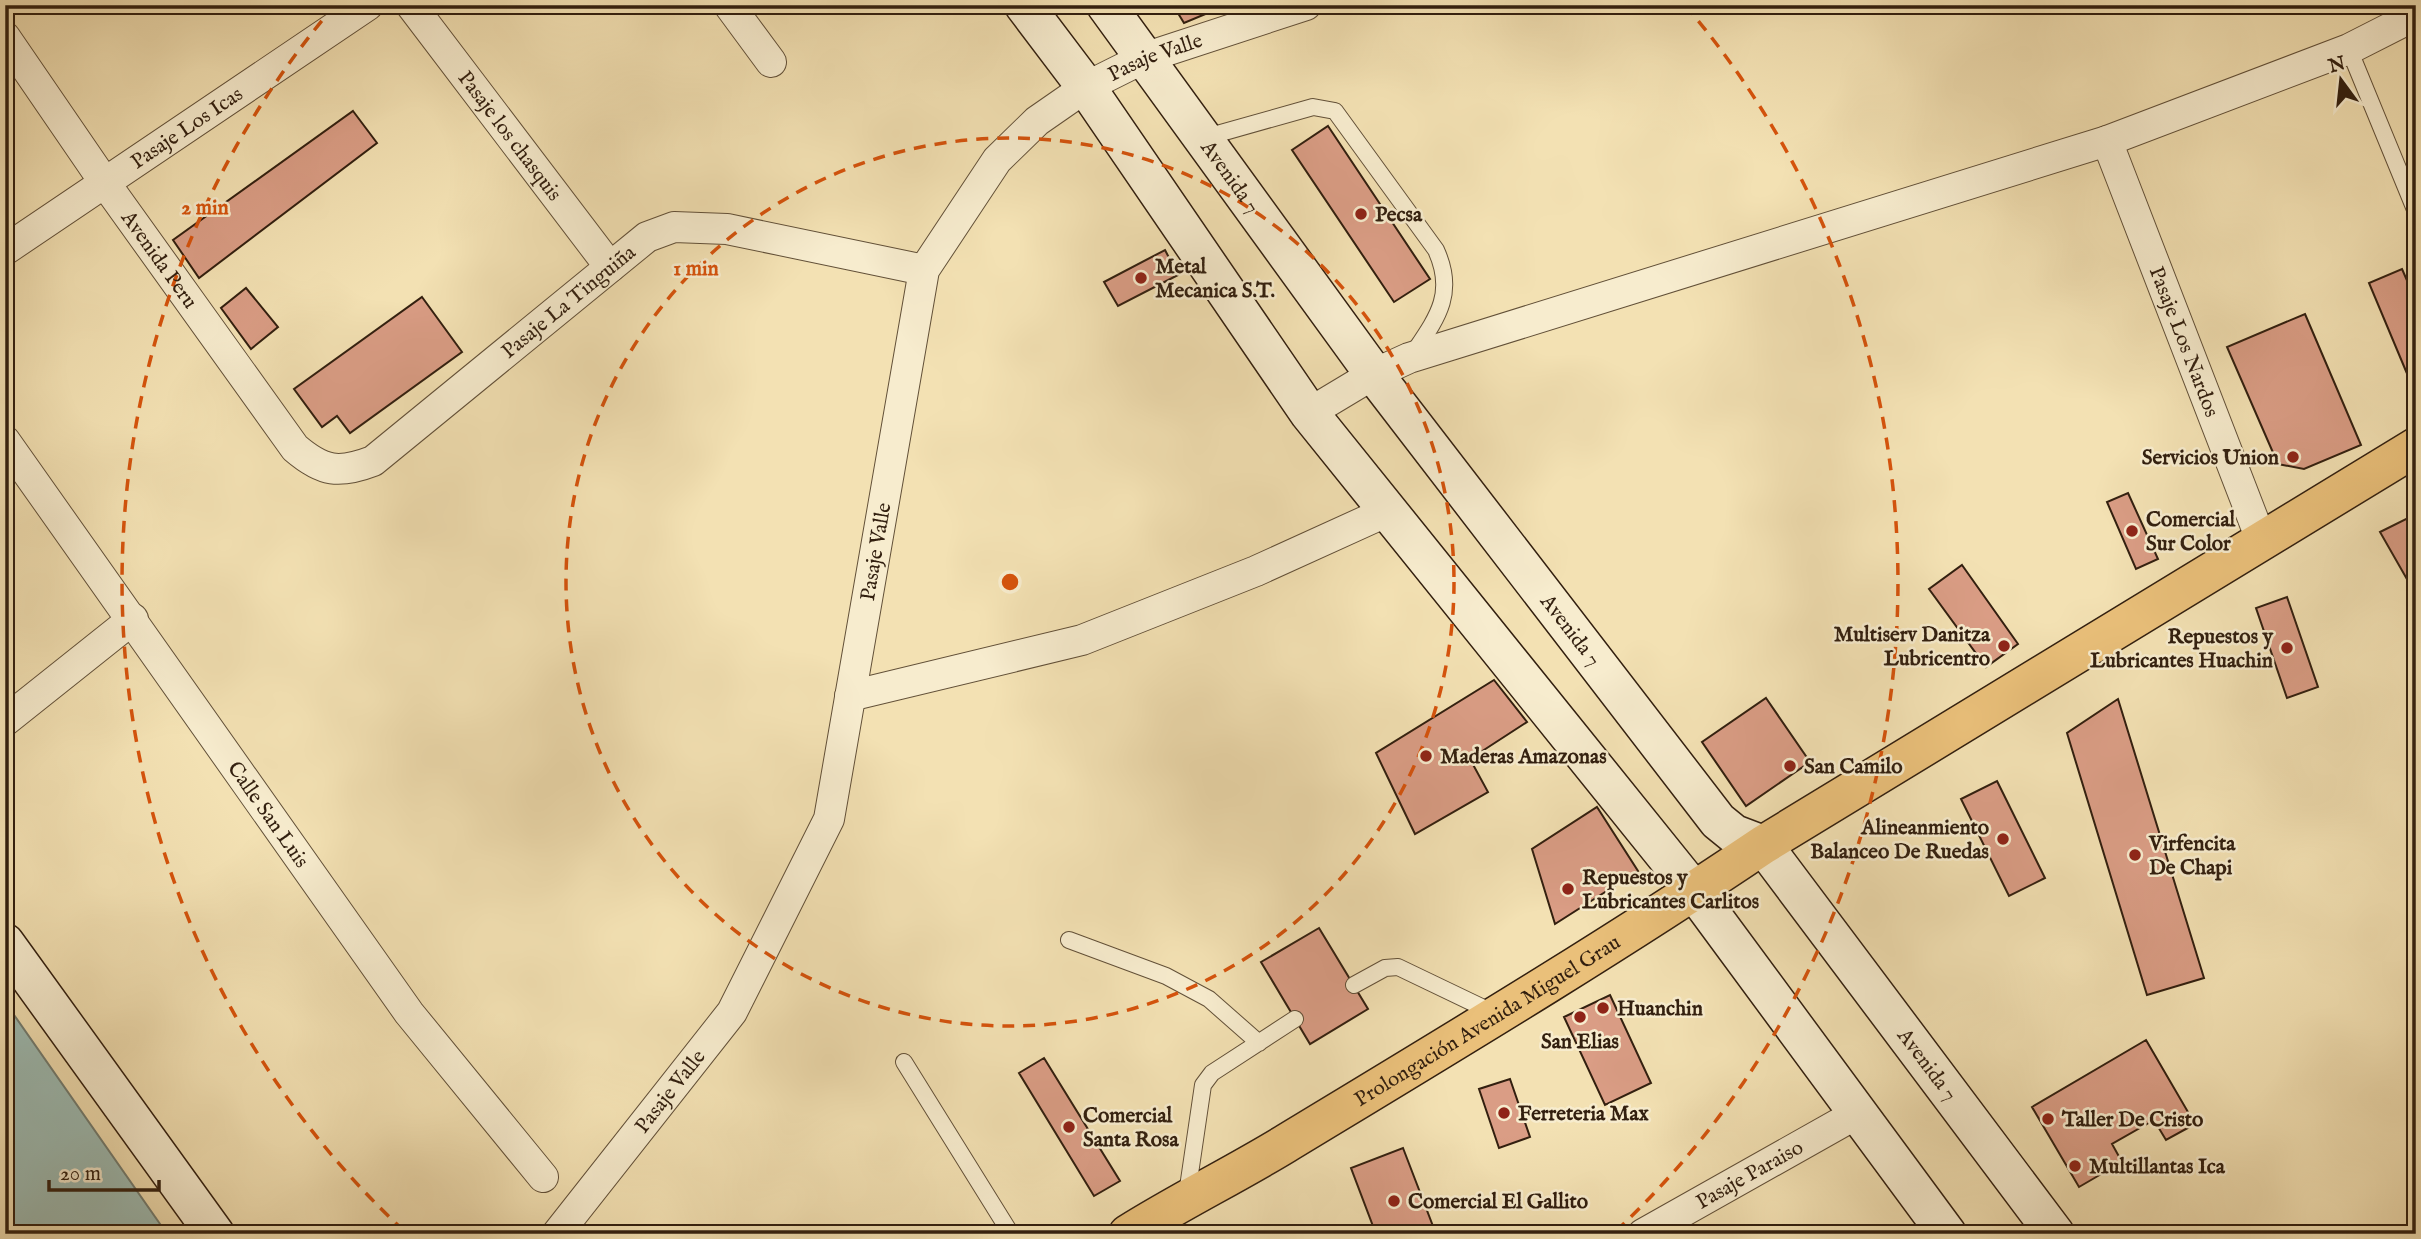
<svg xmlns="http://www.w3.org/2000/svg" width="2421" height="1239" font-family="'IM FELL English',serif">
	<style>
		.water { fill: #9dbcb4; stroke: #727d72; stroke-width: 2 }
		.building { fill: #da9d85; stroke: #321f0f; stroke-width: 2 }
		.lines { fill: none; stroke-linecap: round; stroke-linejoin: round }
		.lane-casing { stroke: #625038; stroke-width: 18 }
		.street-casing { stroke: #625038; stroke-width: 32 }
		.secondary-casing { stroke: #321f0f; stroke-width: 41 }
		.primary-casing { stroke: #321f0f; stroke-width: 41 }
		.lane { stroke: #f7ecce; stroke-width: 16 }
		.street { stroke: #f7ecce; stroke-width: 30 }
		.secondary { stroke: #f7ecce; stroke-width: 38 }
		.primary { stroke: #eac07a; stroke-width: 38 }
		.ring { fill: none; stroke: #d6530c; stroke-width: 3.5; stroke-dasharray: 12 9 }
		.poi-dot { fill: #8f2418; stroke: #f7ecce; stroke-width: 2.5 }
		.labels { text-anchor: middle; stroke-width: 5; stroke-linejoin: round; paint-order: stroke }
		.street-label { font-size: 21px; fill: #321f0f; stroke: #f7ecce }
		.poi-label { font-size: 21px; font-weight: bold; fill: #321f0f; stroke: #f7ecce; text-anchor: start }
		.centre { fill: #d6530c; stroke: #f7ecce; stroke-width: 3.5 }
		.ring-label { font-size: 21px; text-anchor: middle; font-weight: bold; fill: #d6530c; stroke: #f7ecce; stroke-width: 5; stroke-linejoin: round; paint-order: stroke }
	</style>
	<rect width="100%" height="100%" fill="#f3e1b3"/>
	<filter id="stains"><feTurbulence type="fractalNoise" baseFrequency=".00286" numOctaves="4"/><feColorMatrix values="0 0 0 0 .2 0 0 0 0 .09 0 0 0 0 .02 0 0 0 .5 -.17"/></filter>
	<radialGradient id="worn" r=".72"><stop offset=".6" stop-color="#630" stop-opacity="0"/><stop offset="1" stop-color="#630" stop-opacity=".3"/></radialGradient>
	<path class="water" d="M5,1002L167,1234H5Z"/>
	<path class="building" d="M1173,5H1227L1184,23Z
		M353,111L377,143L199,278L173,240Z
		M1328,126L1430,279L1394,302L1292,150Z
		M1165,250L1178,275L1118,306L1104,282Z
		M2402,269L2416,301V395L2369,283Z
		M246,288L278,327L251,349L221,308Z
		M422,297L462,352L350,433L337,416L322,427L294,389Z
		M2305,314L2361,445L2304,469L2278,464L2227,347Z
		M2128,493L2158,559L2136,569L2107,502Z
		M2416,514V595L2380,532Z
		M1962,565L2018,644L1986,667L1929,589Z
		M2287,597L2318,687L2287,698L2256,608Z
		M1494,680L1527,722L1470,759L1488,792L1415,834L1376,753Z
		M1766,698L1810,762L1746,806L1702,742Z
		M2118,699L2204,978L2147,995L2067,733Z
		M1997,781L2045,878L2009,896L1961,799Z
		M1597,807L1638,871L1555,924L1532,849Z
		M1319,928L1368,1009L1310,1044L1261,962Z
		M1610,995L1651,1083L1605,1105L1564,1017Z
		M2146,1040L2195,1124L2166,1140L2154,1120L2112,1144L2122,1162L2079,1187L2032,1107Z
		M1044,1058L1120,1181L1094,1196L1019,1073Z
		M1510,1079L1530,1137L1499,1148L1479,1089Z
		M1403,1148L1436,1234H1376L1351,1168Z"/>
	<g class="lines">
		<defs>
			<path id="lane" d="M2349,49L2416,212
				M1203,138L1313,107L1335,111L1436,250C1456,294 1437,318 1412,355
				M1069,940L1166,976L1209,999L1259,1043
				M1354,985L1385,968L1398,967L1494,1013
				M904,1062L1011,1234
				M1187,1194L1203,1085L1212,1073L1295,1019"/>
			<g id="street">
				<path id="s1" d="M411,5L610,267"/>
				<path d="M729,5L771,62"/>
				<path id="s2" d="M5,37L105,183L295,448C323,472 339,474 373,461L647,237L674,227L727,229L924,270"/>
				<path id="s3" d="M2107,141L2262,542"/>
				<path id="s4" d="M5,250L368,5"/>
				<path d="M1309,413L1374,374L1409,358L2107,141L2349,49L2416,15"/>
				<path id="s5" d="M5,441L409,1013L543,1177"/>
				<path d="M850,696L1082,640L1256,571L1388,511"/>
				<path d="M5,721L133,619"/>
				<path id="s6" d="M557,1234L732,1012L829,819L924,270L997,160L1037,121L1086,87L1144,58L1306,5"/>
				<path id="s7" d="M1643,1234L1858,1113"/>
			</g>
			<g id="secondary">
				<path d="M1024,5L1086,87L1309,413L1694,891L1947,1234"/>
				<path id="s8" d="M1106,5L1374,374L1718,821L1734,834L1763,845L2055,1234"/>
				<path d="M5,943L215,1234"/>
			</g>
			<g id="primary">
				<path id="s9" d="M1128,1234C1179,1202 1234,1175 1285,1144C1445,1047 1607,950 1763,845L2416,447"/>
			</g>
		</defs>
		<use href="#lane" class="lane-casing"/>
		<use href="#street" class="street-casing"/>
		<use href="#secondary" class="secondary-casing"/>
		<use href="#primary" class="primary-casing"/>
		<use href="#lane" class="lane"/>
		<use href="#street" class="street"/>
		<use href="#secondary" class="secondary"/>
		<use href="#primary" class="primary"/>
	</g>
	<g class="ring">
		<circle cx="1010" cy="582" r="444"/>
		<path d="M404 1231A888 888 0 0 1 335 5M1685 5A888 888 0 0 1 1616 1231"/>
	</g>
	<g class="poi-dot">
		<circle cx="1361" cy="214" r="7"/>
		<circle cx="1141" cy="278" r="7"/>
		<circle cx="2293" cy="457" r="7"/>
		<circle cx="2132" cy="531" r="7"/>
		<circle cx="2004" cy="646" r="7"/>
		<circle cx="2287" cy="648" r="7"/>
		<circle cx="1426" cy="756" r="7"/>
		<circle cx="1790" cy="766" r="7"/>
		<circle cx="2003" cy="839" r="7"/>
		<circle cx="2135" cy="855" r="7"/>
		<circle cx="1568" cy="889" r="7"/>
		<circle cx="1603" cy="1008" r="7"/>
		<circle cx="1580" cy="1017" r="7"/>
		<circle cx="1504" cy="1113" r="7"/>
		<circle cx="2048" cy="1119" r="7"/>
		<circle cx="1069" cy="1127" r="7"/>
		<circle cx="2075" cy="1166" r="7"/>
		<circle cx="1394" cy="1201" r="7"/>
	</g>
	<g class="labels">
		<g class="street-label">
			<text dy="7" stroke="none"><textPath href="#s6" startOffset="1379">Pasaje Valle</textPath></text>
			<text dy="7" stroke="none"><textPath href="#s4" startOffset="219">Pasaje Los Icas</textPath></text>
			<text dy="7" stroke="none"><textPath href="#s1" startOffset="164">Pasaje los chasquis</textPath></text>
			<text dy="7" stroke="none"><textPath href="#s8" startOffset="212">Avenida 7</textPath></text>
			<text dy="7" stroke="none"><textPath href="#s2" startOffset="271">Avenida Peru</textPath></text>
			<text dy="7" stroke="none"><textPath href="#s2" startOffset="840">Pasaje La Tinguiña</textPath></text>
			<text dy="7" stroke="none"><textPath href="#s3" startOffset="215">Pasaje Los Nardos</textPath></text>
			<text dy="7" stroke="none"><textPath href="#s6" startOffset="770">Pasaje Valle</textPath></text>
			<text dy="7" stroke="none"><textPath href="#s8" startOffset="779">Avenida 7</textPath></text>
			<text dy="7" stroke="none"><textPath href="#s5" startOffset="457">Calle San Luis</textPath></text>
			<text dy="7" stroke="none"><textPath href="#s9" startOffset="418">Prolongación Avenida Miguel Grau</textPath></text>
			<text dy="7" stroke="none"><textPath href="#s8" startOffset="1346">Avenida 7</textPath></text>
			<text dy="7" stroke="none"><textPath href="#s6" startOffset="182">Pasaje Valle</textPath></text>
			<text dy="7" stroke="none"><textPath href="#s7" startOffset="122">Pasaje Paraiso</textPath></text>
		</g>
		<g class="poi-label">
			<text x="1375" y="221">Pecsa</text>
			<text x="1155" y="273">Metal<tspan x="1155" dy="24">Mecanica S.T.</tspan></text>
			<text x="2279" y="464" text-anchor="end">Servicios Union</text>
			<text x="2146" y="526">Comercial<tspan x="2146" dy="24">Sur Color</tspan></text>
			<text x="1990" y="641" text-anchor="end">Multiserv Danitza<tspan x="1990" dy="24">Lubricentro</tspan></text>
			<text x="2273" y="643" text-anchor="end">Repuestos y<tspan x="2273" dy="24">Lubricantes Huachin</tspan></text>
			<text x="1440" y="763">Maderas Amazonas</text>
			<text x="1804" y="773">San Camilo</text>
			<text x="1989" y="834" text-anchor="end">Alineanmiento<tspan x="1989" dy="24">Balanceo De Ruedas</tspan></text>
			<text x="2149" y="850">Virfencita<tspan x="2149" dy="24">De Chapi</tspan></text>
			<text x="1582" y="884">Repuestos y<tspan x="1582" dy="24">Lubricantes Carlitos</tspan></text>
			<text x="1617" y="1015">Huanchin</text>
			<text x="1580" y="1048" text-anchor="middle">San Elias</text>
			<text x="1518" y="1120">Ferreteria Max</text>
			<text x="1083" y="1122">Comercial<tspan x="1083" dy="24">Santa Rosa</tspan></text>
			<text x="2062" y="1126">Taller De Cristo</text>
			<text x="2089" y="1173">Multillantas Ica</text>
			<text x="1408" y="1208">Comercial El Gallito</text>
		</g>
	</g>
	<circle cx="1010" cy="582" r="10" class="centre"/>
	<g class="ring-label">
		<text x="205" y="214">2 min</text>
		<text x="696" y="275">1 min</text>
	</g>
	<rect width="2421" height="1239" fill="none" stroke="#f3e1b3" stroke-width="28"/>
	<rect x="7" y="7" width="2407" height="1225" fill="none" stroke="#321f0f" stroke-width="3.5"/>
	<rect x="14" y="14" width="2393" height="1211" fill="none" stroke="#321f0f" stroke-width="2"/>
	<g transform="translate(2341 80) rotate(345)" stroke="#f7ecce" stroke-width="5" paint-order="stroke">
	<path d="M0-5L12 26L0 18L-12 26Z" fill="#321f0f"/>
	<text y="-10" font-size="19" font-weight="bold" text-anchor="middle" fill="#321f0f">N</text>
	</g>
	<path d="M49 1180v10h110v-10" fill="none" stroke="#321f0f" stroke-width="3.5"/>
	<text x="60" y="1180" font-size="21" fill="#321f0f" stroke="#f7ecce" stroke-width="5" paint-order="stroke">20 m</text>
	<rect width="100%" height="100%" filter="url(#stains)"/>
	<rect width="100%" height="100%" fill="url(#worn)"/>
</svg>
